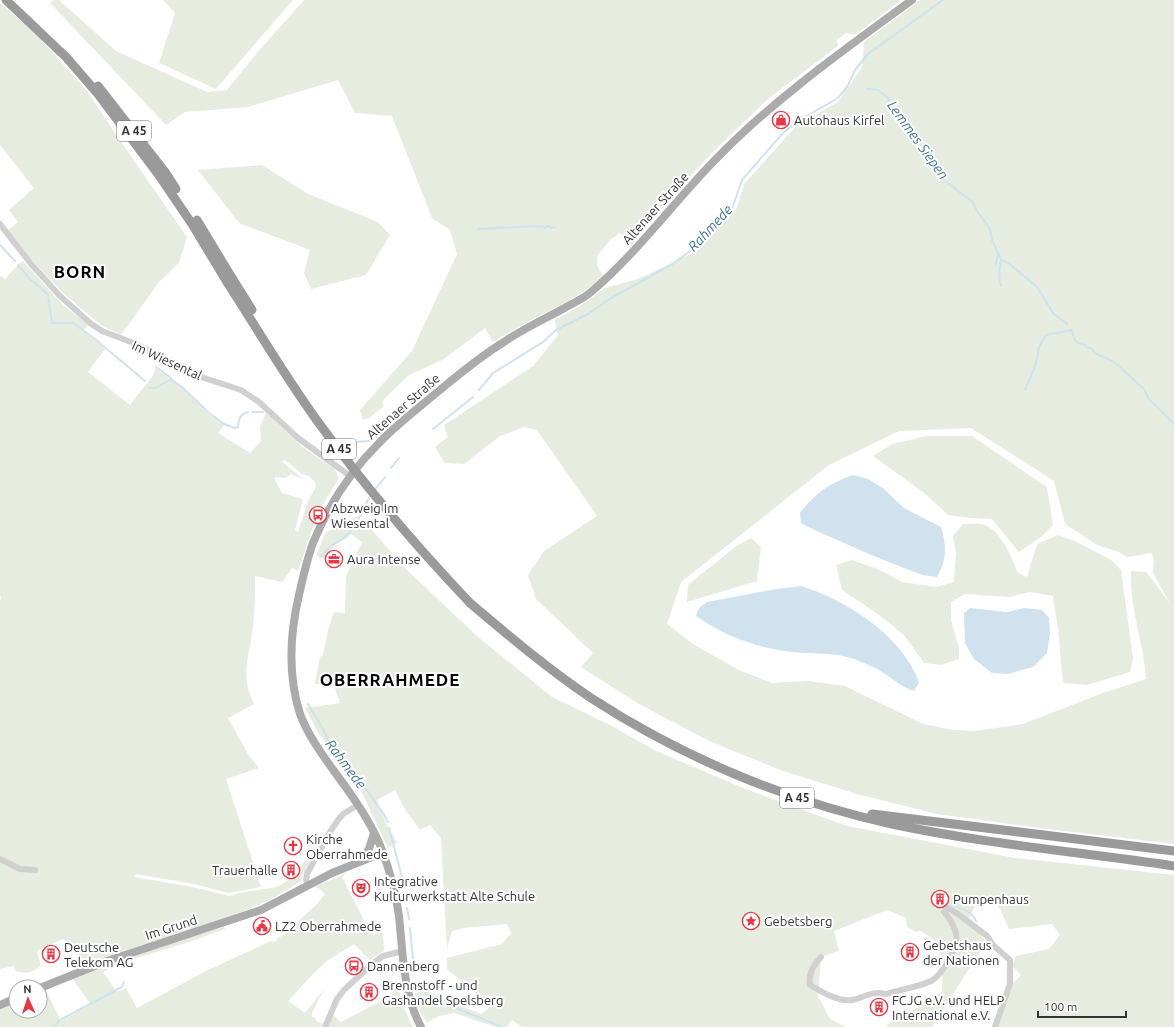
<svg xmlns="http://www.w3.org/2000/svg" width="1174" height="1027" font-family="Ubuntu,sans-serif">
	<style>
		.green { fill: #e6ecdf; fill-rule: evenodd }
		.water { fill: #cfe2ee }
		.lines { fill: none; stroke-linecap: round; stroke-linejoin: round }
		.stream { stroke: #cfe2ee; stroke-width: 2 }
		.minor { stroke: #d0d0d0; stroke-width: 6 }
		.major { stroke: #ababab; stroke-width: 8 }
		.highway { stroke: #9a9a9a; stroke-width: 9 }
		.highway-bridge { stroke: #9a9a9a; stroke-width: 9 }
		.labels { text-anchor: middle; stroke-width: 4; stroke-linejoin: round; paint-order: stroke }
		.shield { fill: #fff; stroke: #707070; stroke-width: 1 }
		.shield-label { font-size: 12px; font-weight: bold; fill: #333 }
		.poi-label { font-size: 13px; fill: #333; stroke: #fff; text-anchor: start }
		.street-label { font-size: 13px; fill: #333; stroke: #fff }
		.water-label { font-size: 14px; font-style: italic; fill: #3f7597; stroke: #fff }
		.district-label { font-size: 17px; font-weight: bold; letter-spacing: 1px; fill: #000; stroke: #fff }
	</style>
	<rect width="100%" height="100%" fill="#fff"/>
	<path class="green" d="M54,0H59L116,51L207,92L227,90L256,54L304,0H901L855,35L846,33L837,40L838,46L769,98L714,151L678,189L631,246L620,233L610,240L597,256V266L603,275C583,296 558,306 533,319C520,326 506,334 493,342L485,328L444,359L409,375L384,399L382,403L384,406L369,418L363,420L360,410L412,351L457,254L450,230L432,218L392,116L355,113L338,80L248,107L185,112L166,125L50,3Z
		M163,0H293L216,89L159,63L175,13Z
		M920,0H1174V844L1039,828L937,814L857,794L783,771L709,741L639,704L581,667L593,653L536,599L528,575L544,551L597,516L537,430L524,427L500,436L464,464L445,463L435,447L448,437L444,425L533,366L558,335L555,320L580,306L605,288L638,279L697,251L737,208L744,184L796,126L838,102L862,67L864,42ZM971,428L1054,481L1065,524L1097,545L1119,552L1127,557L1152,553L1154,561L1153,573L1170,603L1146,572L1131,571C1129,607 1144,643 1146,679L1103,693L1023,724L975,731L953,730L923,724L845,686L808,681L772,683L739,670L693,644L667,624L681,582L829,465L899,431Z
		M0,3L35,33L87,91L117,136L187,237L179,263L159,282L121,335L101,325L64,294L27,255L8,230L18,222L9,210L34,188L0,145Z
		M262,165L308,194L378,222L390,235L366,275L311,289L304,273L310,250L239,223L198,170Z
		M23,261L63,305L88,325L84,330L73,323L53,322L48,294L31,280L18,265Z
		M18,265L31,281L35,283L47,295L52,323L73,324L95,339L105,349L88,372L130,405L154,374L155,368L183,388L208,414L224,425L218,433L250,453L261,441L260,427L266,413L304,448L335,469L339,478L317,514L298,571L292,568L282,582L255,576C255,593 255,609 253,626C250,656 239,674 254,704L228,718L248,754L259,768L226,779L261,887L229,893L194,884L136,874L134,877L193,887L230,896L239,893L277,887L292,878L303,863L310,857L326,831L303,875L301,881L275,897L247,910L211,923L83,964L75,946L63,939L38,950L37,953L41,965C33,973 27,974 16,971L14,966L0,969V600L1,598L0,595V276L5,279ZM285,460L302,474L309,476L315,482L316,487L308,501L298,532L295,530L303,499L282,493L275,480V477C282,478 286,479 291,474L305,480L281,461Z
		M927,436H972L1047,487L1053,525L1041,537L1019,552L992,519L970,518L948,515L923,492L873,456L892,444Z
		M357,516L371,529L407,570L478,637L552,697L610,725L656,751L748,790L847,826L1015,858L1174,875V1027H997L1011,985L1021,975L1012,966L1016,956L1049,949L1060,935L1052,924L1009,929L997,902L975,906L968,920L986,942L932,1027H886L890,1022L925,1004L942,992L943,960L933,939L921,931L916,932L907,927L906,918L887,910L834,931L839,951L821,957L818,996L830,1019L846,1027H522L512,1020L507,1027H496L454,1013L439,1016L427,1023L418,1008L415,993L427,990L442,999L482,1014L491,1006L447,969V958L502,944L511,933L507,924L463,928L452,931L447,949L441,838L430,825L420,830L406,811L395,790L377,800L387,826L397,842L388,848L361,791L319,734L305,708L340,703L334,685L315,684L320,657L323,655L328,630L334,612L345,613L346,576L362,542L351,534L347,538L336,544L323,558L316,555L326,532Z
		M963,524C970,524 979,523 985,525C1002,532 1012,558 1018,573L1027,577L1037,544L1058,535L1075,541L1111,560L1121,570L1133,658L1130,672L1087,685L1063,683L1058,628L1053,596L1030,592L1009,597L965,594L951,602V620L959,648V659L941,665L924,663L904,635L875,612L842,590L836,565L852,560L880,570L902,582L936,587L954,582L956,553L953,536Z
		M751,538L761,547L757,581L687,602L688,585L735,547Z
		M347,873L342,877L371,934L383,933L384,951L370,960L354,944L327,961L314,973L288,1001L305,1013L324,989L312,1013V1017L316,1018V1021L322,1024L321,1027H0V1008L16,1002V1011H40V991L45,989L61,1021L91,1005L72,978C122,958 173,942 224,927L225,929L195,940L111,966L103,972L117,992L126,988L137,1008L206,971L271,941L272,942L277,941V938L282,936L317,904L325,894L316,886Z
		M398,984L402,1004L413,1027H328L333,1015L341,1022L391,996L396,985Z"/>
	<path class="water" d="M853,475L868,479L884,489L904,508L941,527C947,547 947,559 937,577L923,575L904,568L869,554L808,527L801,523L800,513C815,493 830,483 853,475Z
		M801,586C847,600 902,636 919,682L914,691C904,688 897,682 888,676C875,667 862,661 847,657C829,652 810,654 792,652C757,648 724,636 696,616L699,608L707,602L776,589Z
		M970,608L1007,612L1024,608L1042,610L1049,618L1050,634L1047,653L1033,667L1008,674L992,673L974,659L965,643L964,613Z"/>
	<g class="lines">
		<path class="stream" d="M868,89L878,90L887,97L909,129L929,155L942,179L973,202L977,211L990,229L992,240L1001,259L1012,266L1037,287L1053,313L1067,324
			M478,229L536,226L540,227L542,226L545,228L548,226L552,228L555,227
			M0,245L15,261
			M1001,259L999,276L1001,286
			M996,264L998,254
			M18,265L31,280L35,283L48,295L52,323H73L95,339L145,381
			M156,367L171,378
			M149,388H155L171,379L183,388L209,413L224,424L235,428L238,427C239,419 239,415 248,412
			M479,390L493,373L543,342L556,330L588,314L611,298L671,265L693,249L733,206L742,180L782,134L798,121L838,98L847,87L855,70L868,54L943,0
			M1025,390L1036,364L1039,347L1046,335L1072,330C1073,339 1076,344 1085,345L1087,348H1091L1096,354L1113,361L1144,389L1149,399L1174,424
			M252,412H263
			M433,429L473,397
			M350,442L371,441
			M391,468L399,458
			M374,491L385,477
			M320,557L332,545L341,540L349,533L358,520L371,494
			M308,704L323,729L329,743L348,764L383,813L388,822
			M389,828L404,885
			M953,905C962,909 972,911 976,921
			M407,908L409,919
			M410,928L414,970
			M419,985L425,992L434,999L502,1027
			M54,1027L60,1020L122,987L124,982"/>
		<path class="minor" d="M0,224L31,264L60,296L90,323L102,331L136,344L204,378L241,390L259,402L298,438L350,476
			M0,859L20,869L35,870
			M308,885L306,880L307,874L330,832L338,820L343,814L358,805
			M821,957C813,965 808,974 810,985C822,992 838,1002 852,1000C863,998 873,990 886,994C898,990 919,987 931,981C942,975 959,947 956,934C955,927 949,917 944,912L948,908L958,914L987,936L994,946L1010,960V984L995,1027
			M325,1027L337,999L344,990L373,963L383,956L403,951"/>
		<path class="major" d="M361,861L369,849L374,833
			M40,988L107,961L261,910L332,873L382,853
			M0,1005L16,998
			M421,1027C403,993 403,954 399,916C396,892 389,868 380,845C369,819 351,794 334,771C321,753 308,735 300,714C288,676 290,633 299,595C303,577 307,559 313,543C328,506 351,471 379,443C396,425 416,410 435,394C457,376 479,357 504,342C524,328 547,318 568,306C576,302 584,298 591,292C637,253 673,203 715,160C774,99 844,50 912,0"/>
		<path class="highway" d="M6,0L66,57L98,94L158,174L192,224L227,282
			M98,86L165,172L176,189
			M197,220L232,278
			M470,603C509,636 548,669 591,698C682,757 786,801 892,824C985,844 1080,852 1174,866
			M872,814L1174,851"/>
		<path class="highway-bridge" d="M232,278L252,310
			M227,282C258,330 287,380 321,426C367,489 417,547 470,603"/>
	</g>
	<defs>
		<symbol id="shop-ring" viewBox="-11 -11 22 22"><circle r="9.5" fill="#fff" stroke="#e63946" stroke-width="1.5"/><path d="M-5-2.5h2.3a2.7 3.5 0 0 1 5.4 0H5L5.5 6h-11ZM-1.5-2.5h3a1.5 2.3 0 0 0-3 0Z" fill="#e63946"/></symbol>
		<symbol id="bus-ring" viewBox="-11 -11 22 22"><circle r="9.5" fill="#fff" stroke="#e63946" stroke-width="1.5"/><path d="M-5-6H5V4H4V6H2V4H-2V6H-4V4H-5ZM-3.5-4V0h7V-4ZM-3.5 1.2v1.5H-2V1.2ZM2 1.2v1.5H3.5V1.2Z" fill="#e63946"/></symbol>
		<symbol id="office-ring" viewBox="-11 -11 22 22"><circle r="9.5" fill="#fff" stroke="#e63946" stroke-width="1.5"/><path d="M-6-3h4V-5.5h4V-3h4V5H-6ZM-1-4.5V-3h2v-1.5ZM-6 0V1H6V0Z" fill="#e63946"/></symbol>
		<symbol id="church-ring" viewBox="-11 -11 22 22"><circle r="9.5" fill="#fff" stroke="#e63946" stroke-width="1.5"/><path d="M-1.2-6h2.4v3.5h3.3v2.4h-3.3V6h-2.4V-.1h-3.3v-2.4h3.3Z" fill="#e63946"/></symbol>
		<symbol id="building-ring" viewBox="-11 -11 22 22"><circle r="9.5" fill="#fff" stroke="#e63946" stroke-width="1.5"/><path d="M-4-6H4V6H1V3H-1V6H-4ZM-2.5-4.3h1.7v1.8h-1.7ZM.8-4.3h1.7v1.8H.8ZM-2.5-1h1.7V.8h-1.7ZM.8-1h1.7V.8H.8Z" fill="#e63946"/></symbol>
		<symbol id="theatre-ring" viewBox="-11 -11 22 22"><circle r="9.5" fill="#fff" stroke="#e63946" stroke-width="1.5"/><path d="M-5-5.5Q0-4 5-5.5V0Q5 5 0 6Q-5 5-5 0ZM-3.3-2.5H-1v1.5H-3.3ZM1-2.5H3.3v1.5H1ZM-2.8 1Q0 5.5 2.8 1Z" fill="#e63946"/></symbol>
		<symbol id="sight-ring" viewBox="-11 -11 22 22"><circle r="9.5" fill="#fff" stroke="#e63946" stroke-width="1.5"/><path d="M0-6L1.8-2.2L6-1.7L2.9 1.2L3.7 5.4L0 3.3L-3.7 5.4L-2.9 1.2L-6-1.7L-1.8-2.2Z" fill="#e63946"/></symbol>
		<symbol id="civic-ring" viewBox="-11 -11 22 22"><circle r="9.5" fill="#fff" stroke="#e63946" stroke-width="1.5"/><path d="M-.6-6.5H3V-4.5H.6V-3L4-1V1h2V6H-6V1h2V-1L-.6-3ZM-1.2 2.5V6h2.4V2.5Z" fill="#e63946"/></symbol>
	</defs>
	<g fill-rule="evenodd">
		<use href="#shop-ring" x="771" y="110" width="20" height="20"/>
		<use href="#bus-ring" x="308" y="505" width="20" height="20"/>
		<use href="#office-ring" x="324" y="549" width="20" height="20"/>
		<use href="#church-ring" x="283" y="836" width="20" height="20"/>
		<use href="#building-ring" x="281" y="860" width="20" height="20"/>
		<use href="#theatre-ring" x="351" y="878" width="20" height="20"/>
		<use href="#building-ring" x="930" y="889" width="20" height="20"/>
		<use href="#sight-ring" x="741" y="911" width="20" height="20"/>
		<use href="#civic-ring" x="252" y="916" width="20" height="20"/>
		<use href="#building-ring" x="900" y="942" width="20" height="20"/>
		<use href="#building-ring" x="41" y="944" width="20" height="20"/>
		<use href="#bus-ring" x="344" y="956" width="20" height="20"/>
		<use href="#building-ring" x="359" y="982" width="20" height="20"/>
		<use href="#building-ring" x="869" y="997" width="20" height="20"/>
	</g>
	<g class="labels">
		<g class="shield">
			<rect x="117" y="121" width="34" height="20" rx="3"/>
			<rect x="322" y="439" width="34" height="20" rx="3"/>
			<rect x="780" y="788" width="34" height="20" rx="3"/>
		</g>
		<g class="shield-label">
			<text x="134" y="135">A 45</text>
			<text x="339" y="453">A 45</text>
			<text x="797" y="802">A 45</text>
		</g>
		<g class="poi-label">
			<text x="794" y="125">Autohaus Kirfel</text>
			<text x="331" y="513">Abzweig Im<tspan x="331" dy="15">Wiesental</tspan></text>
			<text x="347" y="564">Aura Intense</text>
			<text x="306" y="844">Kirche<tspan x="306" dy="15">Oberrahmede</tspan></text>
			<text x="278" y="875" text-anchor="end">Trauerhalle</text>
			<text x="374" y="886">Integrative<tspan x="374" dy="15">Kulturwerkstatt Alte Schule</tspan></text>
			<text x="953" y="904">Pumpenhaus</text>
			<text x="764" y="926">Gebetsberg</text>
			<text x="275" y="931">LZ2 Oberrahmede</text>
			<text x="923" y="950">Gebetshaus<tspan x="923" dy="15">der Nationen</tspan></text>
			<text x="64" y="952">Deutsche<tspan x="64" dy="15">Telekom AG</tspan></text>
			<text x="367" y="971">Dannenberg</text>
			<text x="382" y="990">Brennstoff - und<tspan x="382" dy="15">Gashandel Spelsberg</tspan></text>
			<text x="892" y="1005">FCJG e.V. und HELP<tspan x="892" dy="15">International e.V.</tspan></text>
		</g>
		<g class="street-label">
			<text transform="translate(655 208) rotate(-48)" y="5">Altenaer Straße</text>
			<text transform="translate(167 360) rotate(25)" y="5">Im Wiesental</text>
			<text transform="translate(403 406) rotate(-41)" y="5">Altenaer Straße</text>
			<text transform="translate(171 927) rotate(-18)" y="5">Im Grund</text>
		</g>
		<g class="water-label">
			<text transform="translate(918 140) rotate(54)" y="5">Lemmes Siepen</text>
			<text transform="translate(710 228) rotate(-47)" y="5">Rahmede</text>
			<text transform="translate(346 764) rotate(53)" y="5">Rahmede</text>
		</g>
		<g class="district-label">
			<text x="80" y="278">BORN</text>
			<text x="390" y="686">OBERRAHMEDE</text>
		</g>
	</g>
	<g transform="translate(28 999) rotate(357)"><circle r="19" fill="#ffffff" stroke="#adadad"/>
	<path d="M0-3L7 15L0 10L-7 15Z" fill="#e63946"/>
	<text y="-6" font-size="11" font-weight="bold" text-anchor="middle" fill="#333333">N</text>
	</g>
	<path d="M1038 1011v6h88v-6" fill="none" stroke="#333333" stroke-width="2"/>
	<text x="1044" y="1011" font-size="12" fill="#333333" stroke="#ffffff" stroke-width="3" paint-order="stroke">100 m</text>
</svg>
